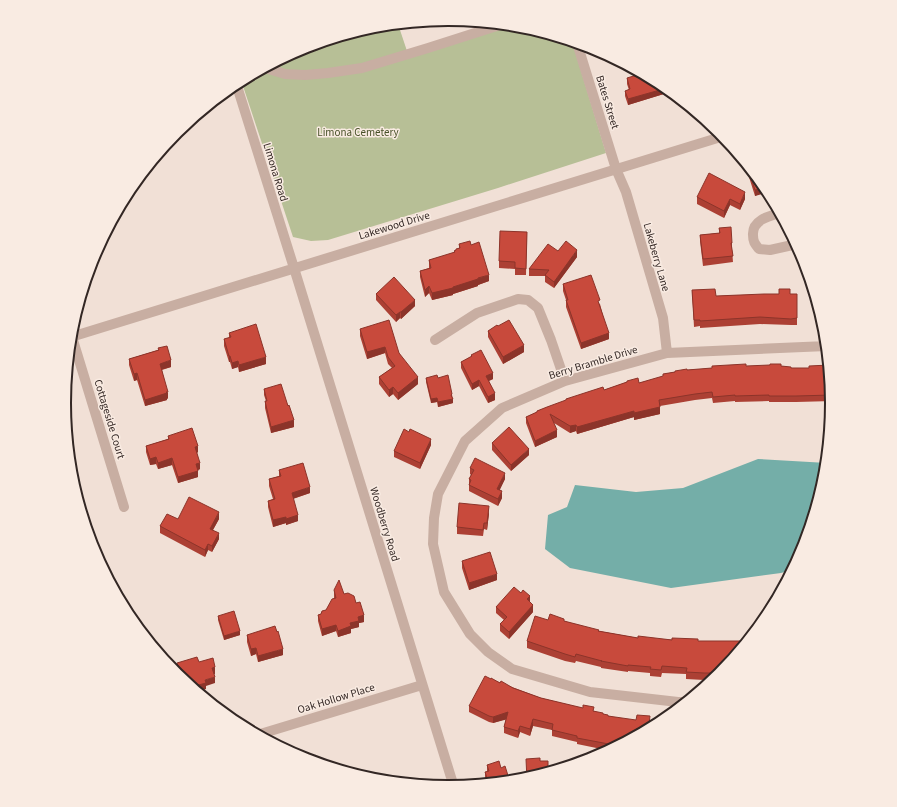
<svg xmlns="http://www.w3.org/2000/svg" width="897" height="807" font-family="'Source Sans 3',sans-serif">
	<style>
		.green { fill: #b7bf96 }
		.water { fill: #74aea8 }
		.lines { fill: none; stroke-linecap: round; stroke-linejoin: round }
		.minor { stroke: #c8aea2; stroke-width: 10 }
		.wall { fill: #ac4034 }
		.shaded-wall { fill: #8c342a }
		.building { fill: #c84a3c; stroke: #8c342a }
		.labels { text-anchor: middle; stroke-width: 3; stroke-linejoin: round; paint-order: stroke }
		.street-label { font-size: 11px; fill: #332724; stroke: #f9ebe2 }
		.park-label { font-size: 11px; fill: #485128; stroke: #f9ebe2 }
		.rim { fill: none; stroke: #332724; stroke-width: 2 }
	</style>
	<rect width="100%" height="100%" fill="#f1e0d6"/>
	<path class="green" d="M398,24L407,51L497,24L524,26L572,41L606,153L498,188L328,240L311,241L293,237L241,80L302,48L374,26Z"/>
	<path class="water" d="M758,459L827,463L826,479L804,551L794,569L781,573L671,588L570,568L545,549L548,515L567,507L575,485L636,492L683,488Z"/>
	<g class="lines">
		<path class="minor" d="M577,43L616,169L626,192L663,318L667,353
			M265,68L285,74L305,75L328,73L362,68L428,48L503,24
			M236,83L294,268L454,787
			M780,213C769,216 752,220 753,235C753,242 755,244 759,249L770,250L797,244
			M822,318L824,346
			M71,337L724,136
			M72,337L124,507
			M435,340L477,313L518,299L528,300L538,308L551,340L565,381
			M688,702H678L590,692L512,669L488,652L470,634L444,592L433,544L434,518L438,494L465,441L502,408L565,381L667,353L827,346
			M257,735L422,685"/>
	</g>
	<path class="wall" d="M646,75L673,93L667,94V93L628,105L625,96V91L629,90L627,84V78H638Z
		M748,168L768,190L755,196L748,174Z
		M697,197L745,199L740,210L730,205L724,218L697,204Z
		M719,228L732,243V249L733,262L703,266L700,241V235L719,233Z
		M527,232L526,275H515V269L499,268V261Z
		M459,244L471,245L489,281L478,285V286L453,294V295L432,300L429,293L425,297L420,277V271L429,268V260L454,253V251L459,248Z
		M558,251L577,257L554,288L545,282V276H529V269Z
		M563,284L600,304L609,339L581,349L566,307V300L563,291Z
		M692,290L716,296L797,294V325H791L760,324L700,328V326L694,327Z
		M376,294L415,306L401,319L400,318L396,322L376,300Z
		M498,326L524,352L503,364L488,337V331Z
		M360,329L399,353L418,384L398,400L393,394L389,397L379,384V377L392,368L388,364L385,353L367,359L360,336Z
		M229,333L266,364L239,372L238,367L232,369L230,362H229L224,346V339L229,338Z
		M158,348L171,367L162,370L168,398L167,399V400L145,406L137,380L134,381L129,365V359L158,350Z
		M471,355L493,379L489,381L495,400L488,403L479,386L472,390L461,368V362L471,357Z
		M829,365L833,401L796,402H769V401L735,402V401L713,403L712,398L695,400L660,406V414L634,420V417L577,434L576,431L570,433L554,423L557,437L535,447L526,423V417L537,412V411L566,401V399L604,390L627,382V381L639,383L663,377V374L687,370L746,366H781L791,368H809Z
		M426,378H438L452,394L453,403L438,407L437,402L431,403L426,382Z
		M264,389L294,427L271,433L265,408V401H266L264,395Z
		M168,436L198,452L197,453L200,469L198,470V477L178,483L172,465L158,469L156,464L150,465L146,452V446L168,439Z
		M492,443L529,455L511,471L492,450Z
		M431,445L420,469L394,457V451Z
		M470,468L505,479L499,490L502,498L498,506L469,491V479L471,475L470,474Z
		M279,470L310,493L293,499L298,521L286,525V523L273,527L268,507V501L273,499L269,486V479L279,476Z
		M489,513L487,530L484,529L483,536L457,534V527Z
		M178,519H219L213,530L219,539L212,552L208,550L205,557L160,533V526Z
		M462,561L497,580L469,590L462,568Z
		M334,590L344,594L356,603L364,622L359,623V627L351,629V633L338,637L336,631L322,636L318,621V615L321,614L326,610L334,598Z
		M530,602L533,612L509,639L500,631V624L504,620L496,613V607Z
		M218,616L240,635L224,640L218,620Z
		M548,620L564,621L599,631L638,638L698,641H741L749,640L720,676L719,677H717V678L716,679L704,680L686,679V674L662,673L661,677L650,676V673L628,671V672L601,668V667L576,661L575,663L565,661L527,648V641Z
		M247,635L283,655L258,662L256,654L251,656L247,642Z
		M491,679L541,698L594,711L608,716L649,724H661L611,751L577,744V742L552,736V730L533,726L530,736L520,732L518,738L504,733V727L506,719L493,723L489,722L469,712V706Z
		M487,765L501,768L510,782L487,784L485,779V772H487Z"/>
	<path class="shaded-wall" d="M667,88V93L628,105V99Z
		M667,89H668L673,93L667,94Z
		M765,187L769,192L755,196V190Z
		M745,192V199L740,210V204Z
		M730,199V205L724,218V211Z
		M577,250V257L554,288V282Z
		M489,275V281L478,285V286L453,294V295L432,300V293L453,287Z
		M429,286V293L425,297V290Z
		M415,300V306L401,319V312Z
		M400,312V318L396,322V315Z
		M609,333V339L581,349V343Z
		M524,345V352L503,364V357Z
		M385,347V353L367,359V352Z
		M229,356H230V362H229Z
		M266,357V364L239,372V365Z
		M171,360V367L160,370V364Z
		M238,361V367L232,369V363Z
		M137,373V380L134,381V374Z
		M493,373V379L486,382V376Z
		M418,377V384L398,400V393Z
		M479,380V386L472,390V384Z
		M393,387V394L389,397V390Z
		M168,392V398L167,399V400L145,406V400Z
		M495,393V400L488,403V397Z
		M437,398V402L431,403V399Z
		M453,399V403L438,407V402Z
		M660,407V414L634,420V413Z
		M65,410H66V416H65Z
		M634,411V417L577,434V427Z
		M294,420V427L271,433V427Z
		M576,425V431L570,433V426Z
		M557,430V437L535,447V441Z
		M431,439V445L420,469V463Z
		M198,446V452L195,453V447Z
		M529,449V455L511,471V465Z
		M156,457V464L150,465V459Z
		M172,458V465L158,469V463Z
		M200,463V469L196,471V464Z
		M198,471V477L178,483V477Z
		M505,473V479L497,496V489Z
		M310,487V493L292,499V493Z
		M502,491V498L498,506V499Z
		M489,506V513L487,530V523Z
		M219,512V519L210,535V529Z
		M298,515V521L286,525V519Z
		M286,517V523L273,527V520Z
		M219,533V539L212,552V546Z
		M208,544V550L205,557V550Z
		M497,574V580L469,590V583Z
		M530,596V603L527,599Z
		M533,605V612L509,639V632Z
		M364,615V622L359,623V627L351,629V633L338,637V631L350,623L358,617Z
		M336,625V631L322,636V629Z
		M240,631V635L224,640V636Z
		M256,648V654L251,656V649Z
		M283,649V655L258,662V656Z
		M215,667V674L212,675V668Z
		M215,677V683L206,686V689L197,692L191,687L205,680Z
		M508,712V719L493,723V717Z
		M533,719V726L530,736V729Z
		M520,726V732L518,738V731Z"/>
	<path class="building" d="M637,75L638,78L646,75L662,84L667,88L628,99L625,91L630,89L627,78Z
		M750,167L765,187L755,190L748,168Z
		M709,173L745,192L740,204L730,199L724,211L697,197Z
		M731,227L732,243H731L733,256L703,259L700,235L720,233L719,228Z
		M500,231L527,232L526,269L515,268V262L499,261Z
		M470,241L471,245L479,242L489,275L478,278V279L453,287V288L432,293L429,286L425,290L420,271L431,268L429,260L455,252L454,251L456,250V249L460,248L459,244Z
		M566,241L577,250L554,282L545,275L549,270L529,269L548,244L558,251Z
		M591,275L600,300L598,301L609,333L581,343L566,300H568L563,284Z
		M394,277L415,300L401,312H400L396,315L376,294Z
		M715,289L716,296L764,294H779V289H790V294H797V318L791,319L760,317L700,321V320H694L692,290Z
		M389,320L399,353L418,377L398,393L393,387L389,390L379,377L395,366L388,357L385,347L367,352L360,329Z
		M509,320L524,345L503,357L488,331L497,325L498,326Z
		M256,324L266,357L239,365L238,361L232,363L230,356H229L224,339L231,337L229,333Z
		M167,346L171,360L160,364L168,392H166L167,393L145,400L137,373L134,374L129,359L159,350L158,348Z
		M481,350L493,373L486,376L495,393L488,397L479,380L472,384L461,362L472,356L471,355Z
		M746,364V366L770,365V364H781V366L791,367V368H809V366L829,365L832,395L796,396H769V395L735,396V395L713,397L712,392L695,394L659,400L660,407L634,413V411L577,427L576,425L570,426L550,414L557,430L535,441L526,417L537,412V411L547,407L566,400V399L603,387L604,390L627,382V381L638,378L639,383L663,376V374L675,372V371L687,369V370L712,368V366Z
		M437,375L438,378L448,375L452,394L451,395L453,399L438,402L437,398L431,399L426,378Z
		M281,384L288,406L289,405L294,420L271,427L265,401H267L264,389Z
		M509,427L529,449L511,465L492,443Z
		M192,428L198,446L195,447L200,463L196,464L198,471L178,477L172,458L158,463L156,457L150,459L146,446L169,439L168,436Z
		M404,429L409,432L410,429L431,439L420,463L394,451Z
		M475,458L505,473L497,489L502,491L498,499L469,485L471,480L469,479L474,470L470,468Z
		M303,463L310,487L292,493L298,515L286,519V517L273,520L268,501L275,499L269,479L281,476L279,470Z
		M189,497L219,512L210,529L219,533L212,546L208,544L205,550L160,526L167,514L178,519Z
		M459,503L489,506L487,523H484L483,530L457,527Z
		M490,552L497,574L469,583L462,561Z
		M339,580L344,594L348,593L354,596L356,603L360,602L364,615L358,617L359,621L350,623L351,626L338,631L336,625L322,629L318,615L321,614L322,611L326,610L332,599L336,598L334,590Z
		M514,587L521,593L523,590L530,596L527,599L533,605L509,632L500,624L507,617L496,607Z
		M234,611L240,631L224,636L218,616Z
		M550,614L564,619V621L599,630L598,631L638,638V636L672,640V638L698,639V641H741L749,640L725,670H717V673H704L686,672L687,668L662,666L661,670L650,669L651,667L628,665V666L601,661H602L576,654L575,657L565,654L527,641L535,616L548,620Z
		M275,626L277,632L278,631L283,649L258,656L256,648L251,649L247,635Z
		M197,657L199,662L213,658L215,667L212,668L215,677L205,680L206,683L191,687L176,675L171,669L178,666L177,663Z
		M485,676L491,679V678L500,683L501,681L513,688L541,698L583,708V705L594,707L593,711L603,713V714L608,715V716L636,720L637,715L650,716L649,724H661L616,748H614V745L577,738V736L552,730L553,724L533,719L530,729L520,726L518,731L504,727L508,712L493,717L489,716L469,706Z
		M540,758V761H548V772H552L527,780L526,759Z
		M499,761L501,768L505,766L510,782L489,784L485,772L489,771L487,765Z"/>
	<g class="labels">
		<g class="street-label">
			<text transform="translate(608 102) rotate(73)" y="4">Bates Street</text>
			<text transform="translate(276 172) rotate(73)" y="4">Limona Road</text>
			<text transform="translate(394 225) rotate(-17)" y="4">Lakewood Drive</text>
			<text transform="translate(657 257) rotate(74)" y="4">Lakeberry Lane</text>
			<text transform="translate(593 362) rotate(-17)" y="4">Berry Bramble Drive</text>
			<text transform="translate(110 419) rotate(73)" y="4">Cottageside Court</text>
			<text transform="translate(385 524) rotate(73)" y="4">Woodberry Road</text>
			<text transform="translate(336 698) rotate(-17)" y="4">Oak Hollow Place</text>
		</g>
		<g class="park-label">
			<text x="358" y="136">Limona Cemetery</text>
		</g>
	</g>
	<path d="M0 0H897V807H0ZM71 403a377 377 0 1 1 754 0a377 377 0 1 1-754 0Z" fill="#f9ebe2" fill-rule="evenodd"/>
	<path class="rim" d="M71 403a377 377 0 1 1 754 0a377 377 0 1 1-754 0Z"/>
</svg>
